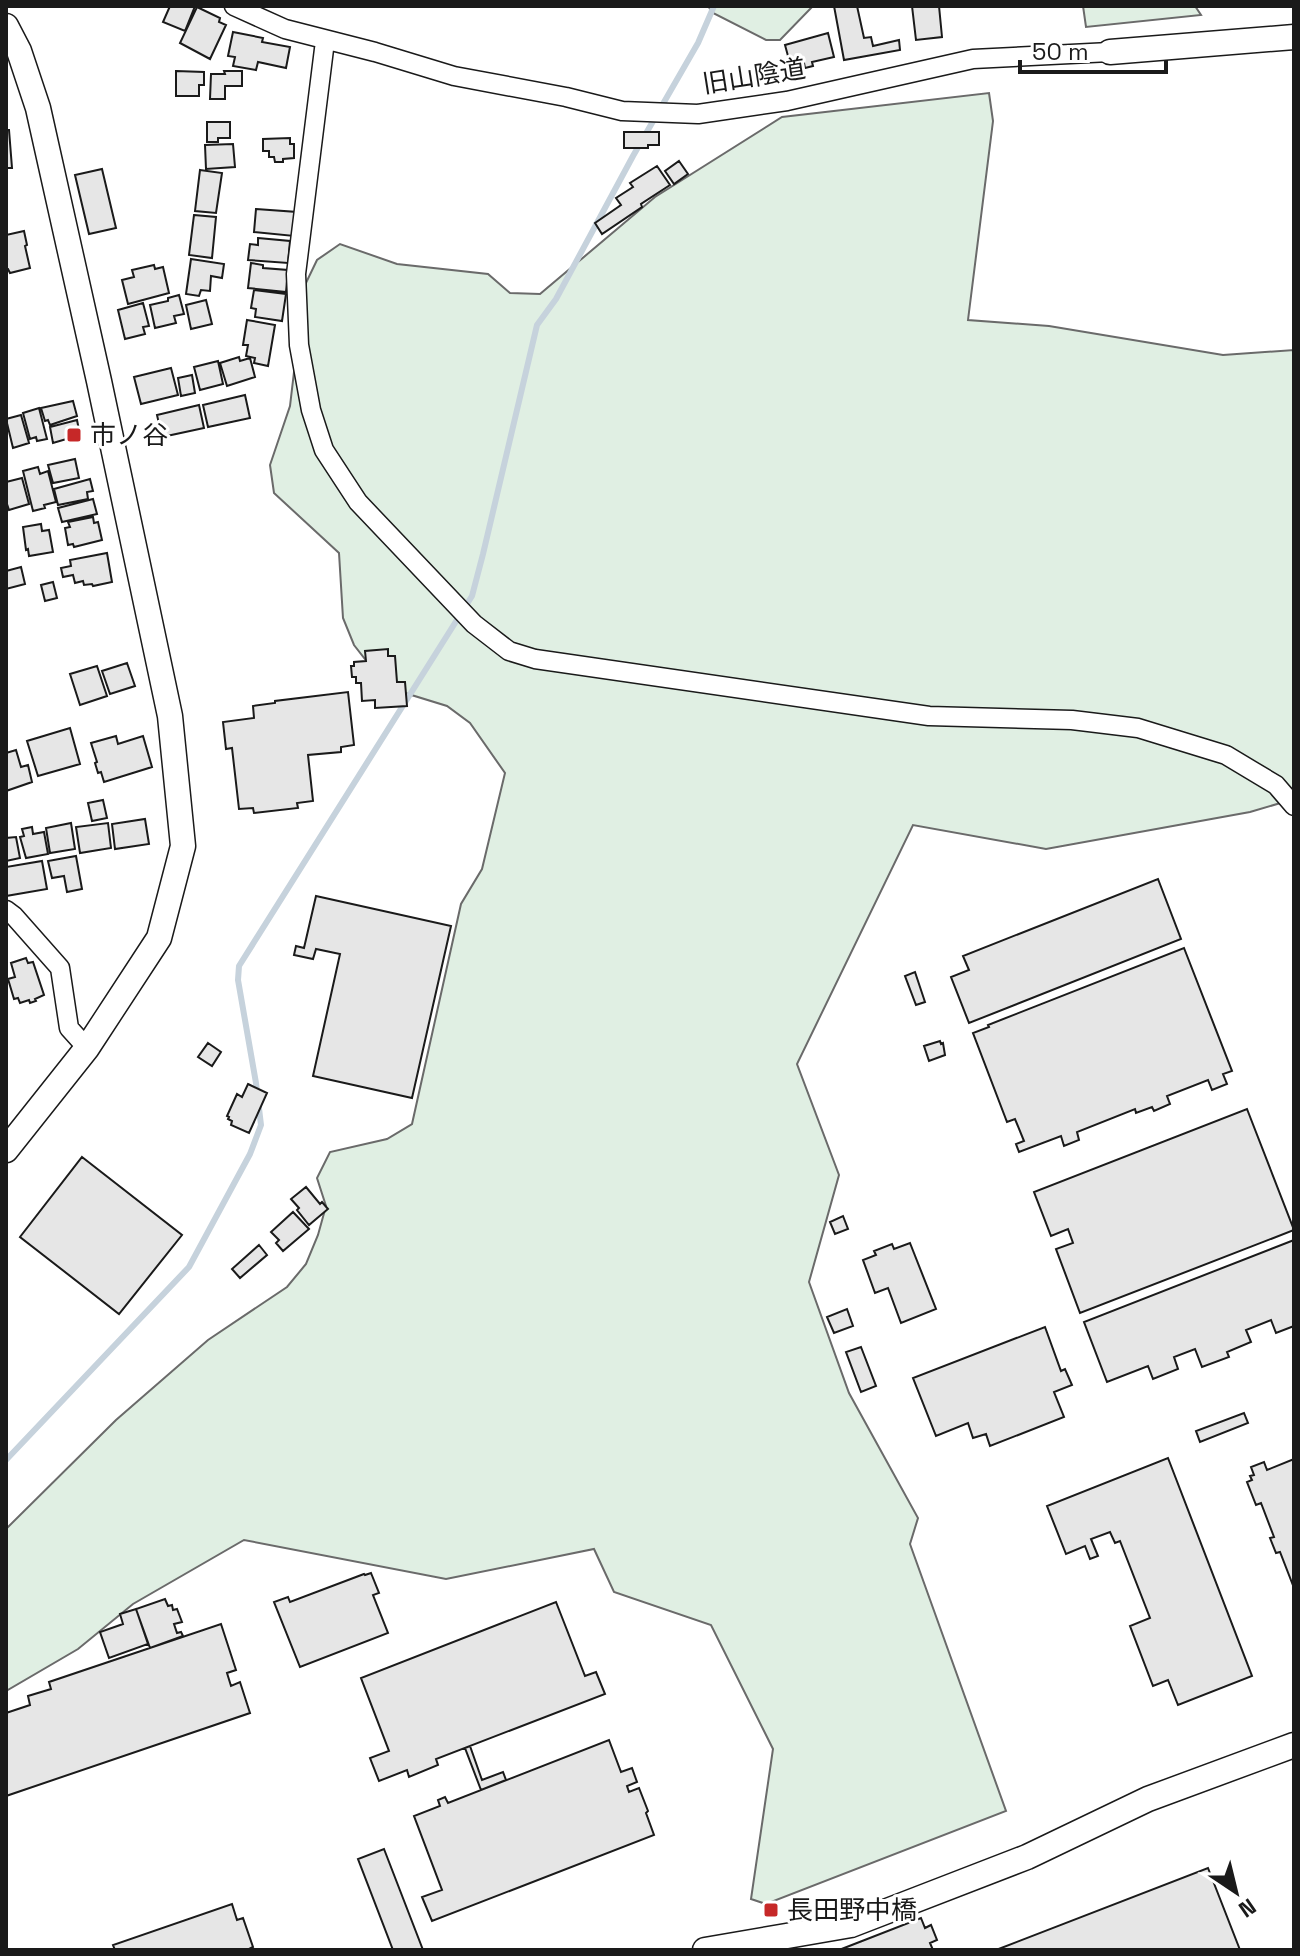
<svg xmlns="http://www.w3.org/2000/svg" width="1300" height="1956" font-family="'Space Grotesk','Noto Sans JP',sans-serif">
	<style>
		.green { fill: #e0efe3; stroke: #6a6a6a; stroke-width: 2 }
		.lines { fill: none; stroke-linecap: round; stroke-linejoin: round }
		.stream { stroke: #c6d2dc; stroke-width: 6 }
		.building { fill: #e6e6e6; stroke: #1a1a1a; stroke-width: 2 }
		.street-casing { stroke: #1a1a1a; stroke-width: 21 }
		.secondary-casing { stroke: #1a1a1a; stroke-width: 27 }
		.street { stroke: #fff; stroke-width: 18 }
		.secondary { stroke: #fff; stroke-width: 24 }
		.poi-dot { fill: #c62828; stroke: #fff; stroke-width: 3 }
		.labels { text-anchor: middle; stroke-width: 6; stroke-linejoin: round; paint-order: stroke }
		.street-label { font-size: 26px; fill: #1a1a1a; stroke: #fff }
		.poi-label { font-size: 26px; fill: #1a1a1a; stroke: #fff; text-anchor: start }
	</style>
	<rect width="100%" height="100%" fill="#fff"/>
	<path class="green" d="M708,6H813L780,40H766L713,13Z
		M1083,6H1195L1201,15L1086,27Z
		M989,93L993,121L968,320L1049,326L1223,355L1294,350V799L1250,812L1046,849L913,825L797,1064L839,1175L809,1282L849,1393L918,1518L910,1544L1006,1811L766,1904L751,1899L773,1749L711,1625L614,1592L594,1549L446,1579L244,1540L133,1604L78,1649L6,1691V1529L116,1420L208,1340L287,1287L306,1264L318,1235L326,1206L317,1178L330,1152L387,1139L412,1124L461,904L482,869L505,773L470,723L447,706L392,689L372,668L354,645L343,618L339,553L274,493L270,465L290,406L304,287L317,260L340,244L397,264L488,274L510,293L540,294L655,197L782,117Z"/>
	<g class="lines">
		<path class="stream" d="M6,1460L189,1267L250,1154L261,1125L256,1083L238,980L239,966L472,596L483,554L537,325L556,299L633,156L698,43L714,6"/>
	</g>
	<path class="building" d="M170,6H195L185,31L163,22Z
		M834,6H857L864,38L871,37L873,46L899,40L900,50L844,60Z
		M912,6H939L942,37L916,40Z
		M197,7L220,18L219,22L226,25L210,59L180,43Z
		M233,32L263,38L262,42L290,47L286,68L258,62L256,70L233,66L235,57L228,56Z
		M828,33L834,57L812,62L813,66L805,68L804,63L791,67L785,45Z
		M176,71L204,72V85H199V96H176Z
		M224,71H242V86H225V99H210L211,74H225Z
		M207,122H230V138H218V142H207Z
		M6,130H9L12,168H6Z
		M624,132H659V145H648V148H624Z
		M290,138V144H294V158L283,159V162H275L274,157H269V151H263V139Z
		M233,144L235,167L206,169L205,145Z
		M679,161L688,174L674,184L665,171Z
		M657,166L670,185L641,204L642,207L602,234L595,223L621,205L616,198L633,187L630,183Z
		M102,169L116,228L89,234L75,175Z
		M200,170L222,173L216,213L195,211Z
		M256,209L297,212L294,236L254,232Z
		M194,215L216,217L212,258L189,255Z
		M24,231L27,245L25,246L30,268L10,273L8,269H6V235Z
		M258,238L290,241L288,263L248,260L250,244L258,245Z
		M191,259L224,264L222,278L211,276L210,291L201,290L199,296L186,294Z
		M251,263L263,265V268L288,270L286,292L248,288Z
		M154,265L155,269L163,267L169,293L128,304L122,280L134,277L132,270Z
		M254,290L286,294L282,321L255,317L256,309L251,308Z
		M179,295L184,314L174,316L176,323L155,328L150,305L168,301V298Z
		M206,300L212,324L191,329L186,305Z
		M143,303L149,326L143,327L145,334L125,339L118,310Z
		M247,320L275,325L268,366L254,363L255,358L246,356L248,345H243Z
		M239,357L240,361L250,358L255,377L227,386L220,363Z
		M218,361L223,384L200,390L194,367Z
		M171,368L178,395L141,404L134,377Z
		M192,375L195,393L181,396L178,378Z
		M245,395L250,418L208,427L203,405Z
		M73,401L77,416L50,425L48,420L45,421L41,408Z
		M199,405L204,428L162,437L157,415Z
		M39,408L47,439L37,441L36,437L30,439L23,413Z
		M21,415L29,443L13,448L6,419Z
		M77,420L80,435L53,443L50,427Z
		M75,459L79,478L53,483L48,465Z
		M38,467L40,474L48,471L56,502L44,505L45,508L33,511L23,471Z
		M22,478L29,504L9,510L6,501V482Z
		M90,479L93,491L87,492L88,499L58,505L54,489Z
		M93,499L97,514L62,522L58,508Z
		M93,517L94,523L98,522L102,540L74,547L73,544L68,545L65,528L70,527L68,522Z
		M41,524L42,531L49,530L53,552L29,556L28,549L26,550L23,527Z
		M107,553L112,582L93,586L92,584L84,585L83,581L75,583L73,575L63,577L61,568L71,566L70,560Z
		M21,567L25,584L6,589V571Z
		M53,582L57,598L45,601L41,585Z
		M388,649V656H395L397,682H405L407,706L375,708V700L362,701L361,683H356V677H352L351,666H354V662L366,661L365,651Z
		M127,663L135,686L110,694L102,671Z
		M97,666L107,696L80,705L70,674Z
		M348,692L354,745L341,747V752L308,755L313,801L297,803L298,808L254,813L253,808L239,809L232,748L226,749L223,722L254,718L253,706L275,703V701Z
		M70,728L80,764L38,776L27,741Z
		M116,736L118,744L143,736L152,767L104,782L101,772L98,773L95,763L97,762L91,743Z
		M16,750L21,767L28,765L32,782L6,791V753Z
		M103,800L107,818L92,821L88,803Z
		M145,819L149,844L115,849L112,824Z
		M71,823L75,849L50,853L46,828Z
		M108,823L111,848L80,853L76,827Z
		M32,827L33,834L44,832L48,854L26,858L20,837L24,836L22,829Z
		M16,837L20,858L6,861V838Z
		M76,856L82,889L67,892L64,876L52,878L48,861Z
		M42,861L47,889L6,896V867Z
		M1158,879L1181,939L969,1023L951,977L969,970L963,956Z
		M316,896L451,926L412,1098L313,1076L340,954L316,949L313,959L294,955L296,946L304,948Z
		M1184,948L1232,1071L1223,1074L1227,1084L1212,1090L1208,1080L1167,1096L1170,1104L1154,1111L1152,1107L1136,1113L1135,1109L1077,1132L1079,1140L1064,1146L1061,1136L1019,1152L1016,1144L1024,1141L1015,1119L1007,1122L973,1033L989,1027L988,1025Z
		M26,958L28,963L33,962L44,995L35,999L36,1001L30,1003L29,1000L20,1003L18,998L14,999L8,979L15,977L11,963Z
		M915,972L925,1002L916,1005L905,976Z
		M940,1041L941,1044L943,1043L945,1055L929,1061L924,1046Z
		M208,1043L221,1052L212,1066L198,1057Z
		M248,1084L267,1093L249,1133L231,1125L232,1121L228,1119L229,1117L227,1116L237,1094L242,1097Z
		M1247,1109L1294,1230L1080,1313L1056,1249L1073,1243L1068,1229L1051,1236L1034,1192Z
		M82,1157L182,1235L119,1314L20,1237Z
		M306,1187L320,1204L322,1202L328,1209L309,1225L297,1210L299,1208L291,1199Z
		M293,1212L309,1229L283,1251L276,1243L279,1240L271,1232Z
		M843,1216L848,1229L835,1234L830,1222Z
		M1294,1240V1326L1276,1333L1271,1320L1246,1330L1251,1342L1227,1352L1229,1357L1202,1367L1195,1349L1174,1357L1178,1369L1153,1379L1148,1366L1107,1382L1084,1322Z
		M910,1243L936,1309L901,1323L888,1288L875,1293L863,1260L876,1255L874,1251L892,1244L894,1249Z
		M259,1245L267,1255L240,1278L232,1269Z
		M847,1309L853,1326L834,1333L827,1317Z
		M1045,1327L1061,1371L1065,1369L1072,1385L1054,1392L1064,1417L990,1446L986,1434L973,1438L968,1423L936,1436L913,1378Z
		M861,1347L876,1386L861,1392L846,1352Z
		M1244,1413L1248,1423L1200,1442L1196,1431Z
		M1168,1458L1252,1676L1178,1705L1168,1680L1153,1686L1130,1626L1150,1618L1120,1541L1115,1543L1110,1532L1091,1539L1098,1556L1090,1559L1085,1546L1066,1554L1047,1506Z
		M1294,1459V1588L1280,1552L1276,1553L1270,1538L1274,1537L1261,1503L1256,1505L1247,1482L1252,1480L1250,1476L1254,1475L1251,1467L1264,1462L1267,1470Z
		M371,1573L379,1593L373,1595L388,1633L300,1667L274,1602L288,1597L290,1602L364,1574L365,1575Z
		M165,1599L168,1606L172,1605L173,1610L177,1609L182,1622L174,1624L177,1633L181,1632L183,1636L150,1648L136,1609Z
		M556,1602L585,1676L596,1672L605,1694L436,1759L438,1765L409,1777L407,1770L379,1781L370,1758L389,1751L361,1678Z
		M136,1609L148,1644L109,1658L100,1632L123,1624L120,1614Z
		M221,1624L236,1670L227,1673L231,1686L240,1682L250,1713L6,1796V1713L30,1705L28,1696L51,1689L49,1682Z
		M609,1740L621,1772L632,1768L637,1782L627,1786L629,1792L639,1788L648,1811L646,1813L654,1835L432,1921L422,1897L442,1890L414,1816L440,1806L438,1800L445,1797L448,1803Z
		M470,1746L482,1780L503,1772L506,1780L481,1790L465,1748Z
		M384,1849L423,1950H393L358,1859Z
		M1208,1868L1240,1950H996Z
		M232,1904L237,1920L243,1918L253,1947L247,1950H115L113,1945Z
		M921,1918L925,1928L931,1925L937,1940L930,1943L933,1950H839Z"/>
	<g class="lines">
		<defs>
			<path id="street" d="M234,6L285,29L375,52L454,76L566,97L622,111L698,114L787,101L973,59L1110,52
				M325,41L296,274L299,345L311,410L324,450L358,502L474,624L509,651L535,659L929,716L1072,720L1138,728L1226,755L1276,785L1294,806
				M6,910L14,916L60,968L69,1028L87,1048"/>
			<path id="secondary" d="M6,26L19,51L38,108L99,381L170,716L183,846L159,938L87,1048L6,1150
				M1110,52L1294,37
				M705,1950L851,1925L1027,1857L1148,1799L1294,1745"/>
		</defs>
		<use href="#street" class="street-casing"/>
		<use href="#secondary" class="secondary-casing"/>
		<use href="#street" class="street"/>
		<use href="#secondary" class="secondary"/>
	</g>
	<g class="poi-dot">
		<rect x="66" y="427" width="16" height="16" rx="4"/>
		<rect x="763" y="1902" width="16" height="16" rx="4"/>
	</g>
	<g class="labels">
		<g class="street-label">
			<text transform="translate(754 76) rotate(-9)" y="9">旧山陰道</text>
		</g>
		<g class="poi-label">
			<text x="90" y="444">市ノ谷</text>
			<text x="787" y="1919">長田野中橋</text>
		</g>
	</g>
	<rect width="1300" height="1956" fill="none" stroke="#1a1a1a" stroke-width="16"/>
	<g transform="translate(1236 1892) rotate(145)" stroke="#ffffff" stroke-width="6" paint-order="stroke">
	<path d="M0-6L14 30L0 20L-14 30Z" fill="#1a1a1a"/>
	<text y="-12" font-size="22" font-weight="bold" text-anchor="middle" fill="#1a1a1a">N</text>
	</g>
	<path d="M1020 60v12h146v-12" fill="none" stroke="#1a1a1a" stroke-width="4"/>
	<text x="1032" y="60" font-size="24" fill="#1a1a1a" stroke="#ffffff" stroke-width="6" paint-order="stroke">50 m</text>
</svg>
